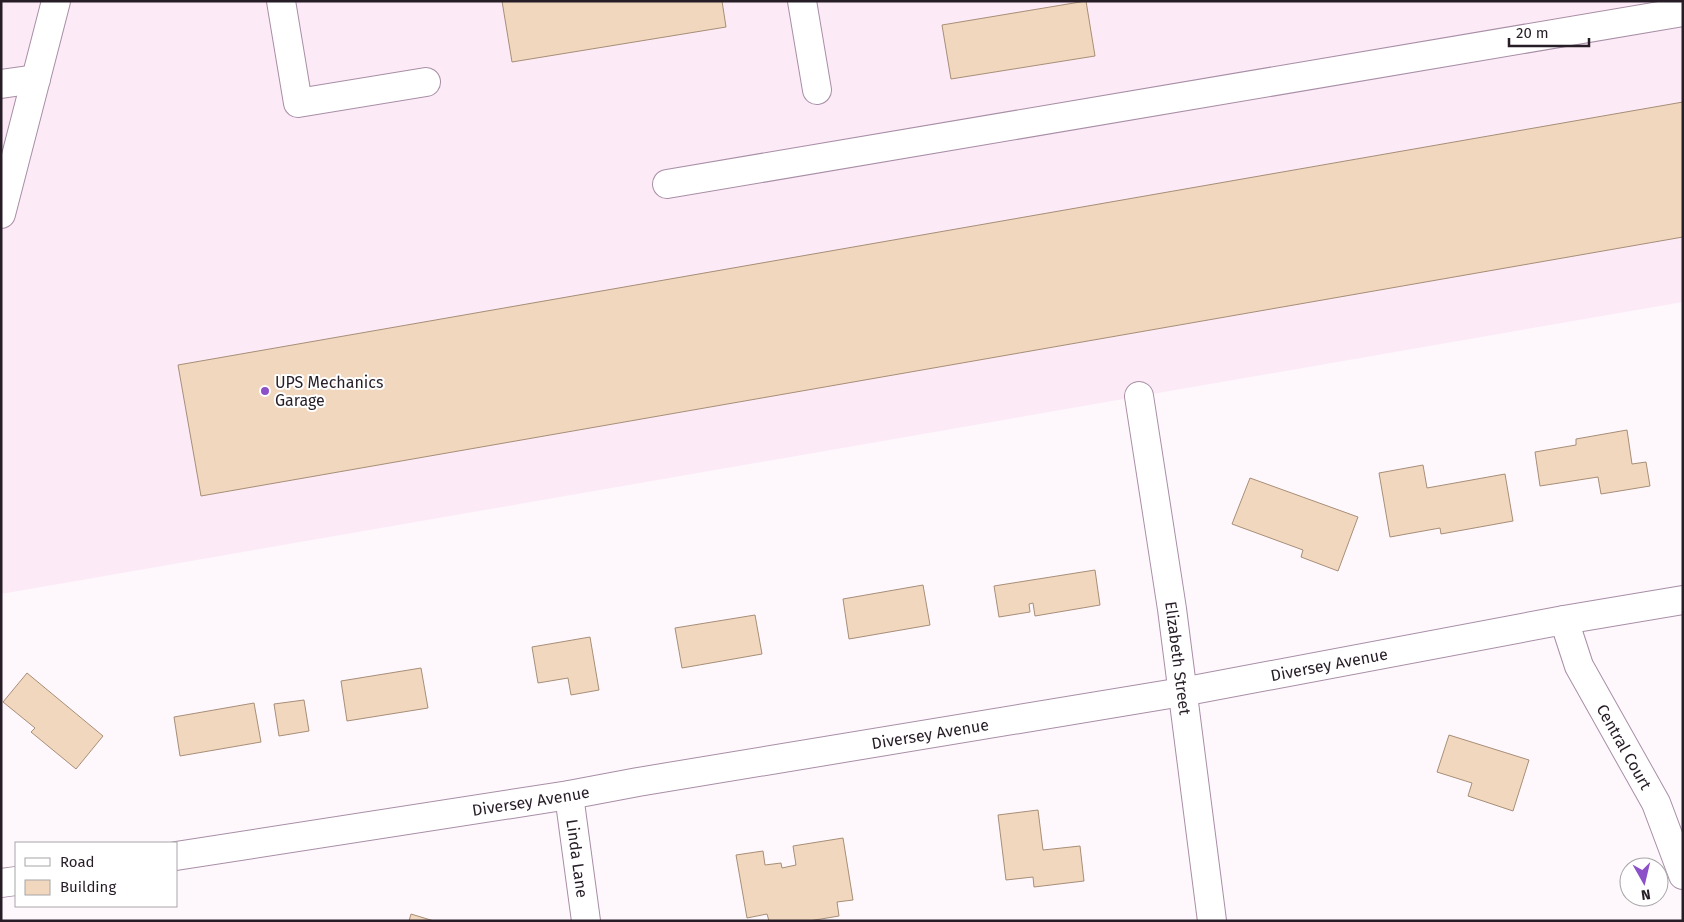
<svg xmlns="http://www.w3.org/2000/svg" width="1684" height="922" font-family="'Fira Sans',sans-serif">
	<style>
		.industrial { fill: #fcebf6 }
		.building { fill: #f2d7bf; stroke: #a78e77 }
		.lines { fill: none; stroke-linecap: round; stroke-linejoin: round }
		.minor-casing { stroke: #a88ea6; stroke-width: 30 }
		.minor { stroke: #fff; stroke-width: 28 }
		.poi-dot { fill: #8c51c8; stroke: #fff; stroke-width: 2 }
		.labels { text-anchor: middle; stroke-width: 4; stroke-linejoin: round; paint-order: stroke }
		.poi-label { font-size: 16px; fill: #261d26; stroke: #fff; text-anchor: start }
		.street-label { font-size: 16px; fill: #261d26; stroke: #fff }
	</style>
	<rect width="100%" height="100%" fill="#fef8fd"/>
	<path class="industrial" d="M1,1H1683V302L1,594Z"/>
	<path class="building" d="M502,1H722L726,27L512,62Z
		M1086,1L1095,56L951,79L942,25Z
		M1683,102V237L201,496L178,365Z
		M1627,430L1632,464L1646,462L1650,486L1601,494L1598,477L1540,486L1535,452L1576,445V439Z
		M1423,465L1427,488L1505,474L1513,521L1441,534L1440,528L1390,537L1379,473Z
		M1250,478L1358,517L1338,571L1301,557L1303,550L1232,524Z
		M1095,570L1100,605L1035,616L1033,603L1029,604L1030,612L999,617L994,586Z
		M923,585L930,625L849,639L843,599Z
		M755,615L762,654L682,668L675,628Z
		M590,637L599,690L571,695L568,678L538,683L532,647Z
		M421,668L428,708L347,721L341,681Z
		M27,673L103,736L76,769L31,732L35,728L3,702Z
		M304,700L309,731L279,736L274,704Z
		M254,703L261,742L180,756L174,717Z
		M1449,735L1529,760L1513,811L1468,796L1472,783L1437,772Z
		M1038,810L1043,850L1080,846L1084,881L1034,887L1033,877L1006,880L998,815Z
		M843,838L853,900L837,902L839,916L809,921H769L767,914L747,918L736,855L763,851L765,865L781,863L782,868L796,865L793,846Z
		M411,914L434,921H409Z"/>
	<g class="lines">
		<defs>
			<g id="minor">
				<path d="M281,1L298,103L426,82"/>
				<path d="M802,1L817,90"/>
				<path d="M1,84L36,79"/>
				<path d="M667,184L1683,12"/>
				<path d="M1,214L56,1"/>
				<path id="s1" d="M1139,396L1172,609L1212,921"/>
				<path id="s2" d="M1564,620L1579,666L1656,803L1683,875"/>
				<path id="s3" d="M569,795L586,921"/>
				<path id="s4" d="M176,856L569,795L638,782L1182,692L1564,620L1683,600"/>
				<path d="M1,883L16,881"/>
			</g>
		</defs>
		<use href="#minor" class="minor-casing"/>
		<use href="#minor" class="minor"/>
	</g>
	<circle class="poi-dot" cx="265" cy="391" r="5"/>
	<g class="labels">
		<g class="poi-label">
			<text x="275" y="388">UPS Mechanics<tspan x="275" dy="18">Garage</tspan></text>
		</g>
		<g class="street-label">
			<text dy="6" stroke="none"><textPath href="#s1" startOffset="265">Elizabeth Street</textPath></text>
			<text dy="6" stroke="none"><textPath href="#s4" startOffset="1169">Diversey Avenue</textPath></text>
			<text dy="6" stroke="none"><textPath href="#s4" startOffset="764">Diversey Avenue</textPath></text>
			<text dy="6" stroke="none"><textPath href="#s2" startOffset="141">Central Court</textPath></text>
			<text dy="6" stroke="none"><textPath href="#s4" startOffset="359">Diversey Avenue</textPath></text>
			<text dy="6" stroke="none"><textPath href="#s3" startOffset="64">Linda Lane</textPath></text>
		</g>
	</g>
	<rect width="1684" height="922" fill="none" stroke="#261d26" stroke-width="5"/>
	<rect x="15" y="842" width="162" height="65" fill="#ffffff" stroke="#a8a5a8"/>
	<rect x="25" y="858" width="25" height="8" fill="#ffffff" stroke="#a8a5a8"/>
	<text x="60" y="867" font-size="15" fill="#261d26">Road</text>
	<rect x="25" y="880" width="25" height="15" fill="#f2d7bf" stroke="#a8a5a8"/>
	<text x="60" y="892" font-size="15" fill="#261d26">Building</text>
	<g transform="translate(1644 882) rotate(172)"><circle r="24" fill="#ffffff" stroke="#a8a5a8"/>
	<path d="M0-4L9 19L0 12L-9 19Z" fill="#8c51c8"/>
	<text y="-8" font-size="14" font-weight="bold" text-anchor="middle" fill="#261d26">N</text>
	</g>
	<path d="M1509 38v8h80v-8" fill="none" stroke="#261d26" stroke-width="2.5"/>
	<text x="1516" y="38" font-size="15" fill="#261d26" stroke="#ffffff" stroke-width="4" paint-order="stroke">20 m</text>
</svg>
